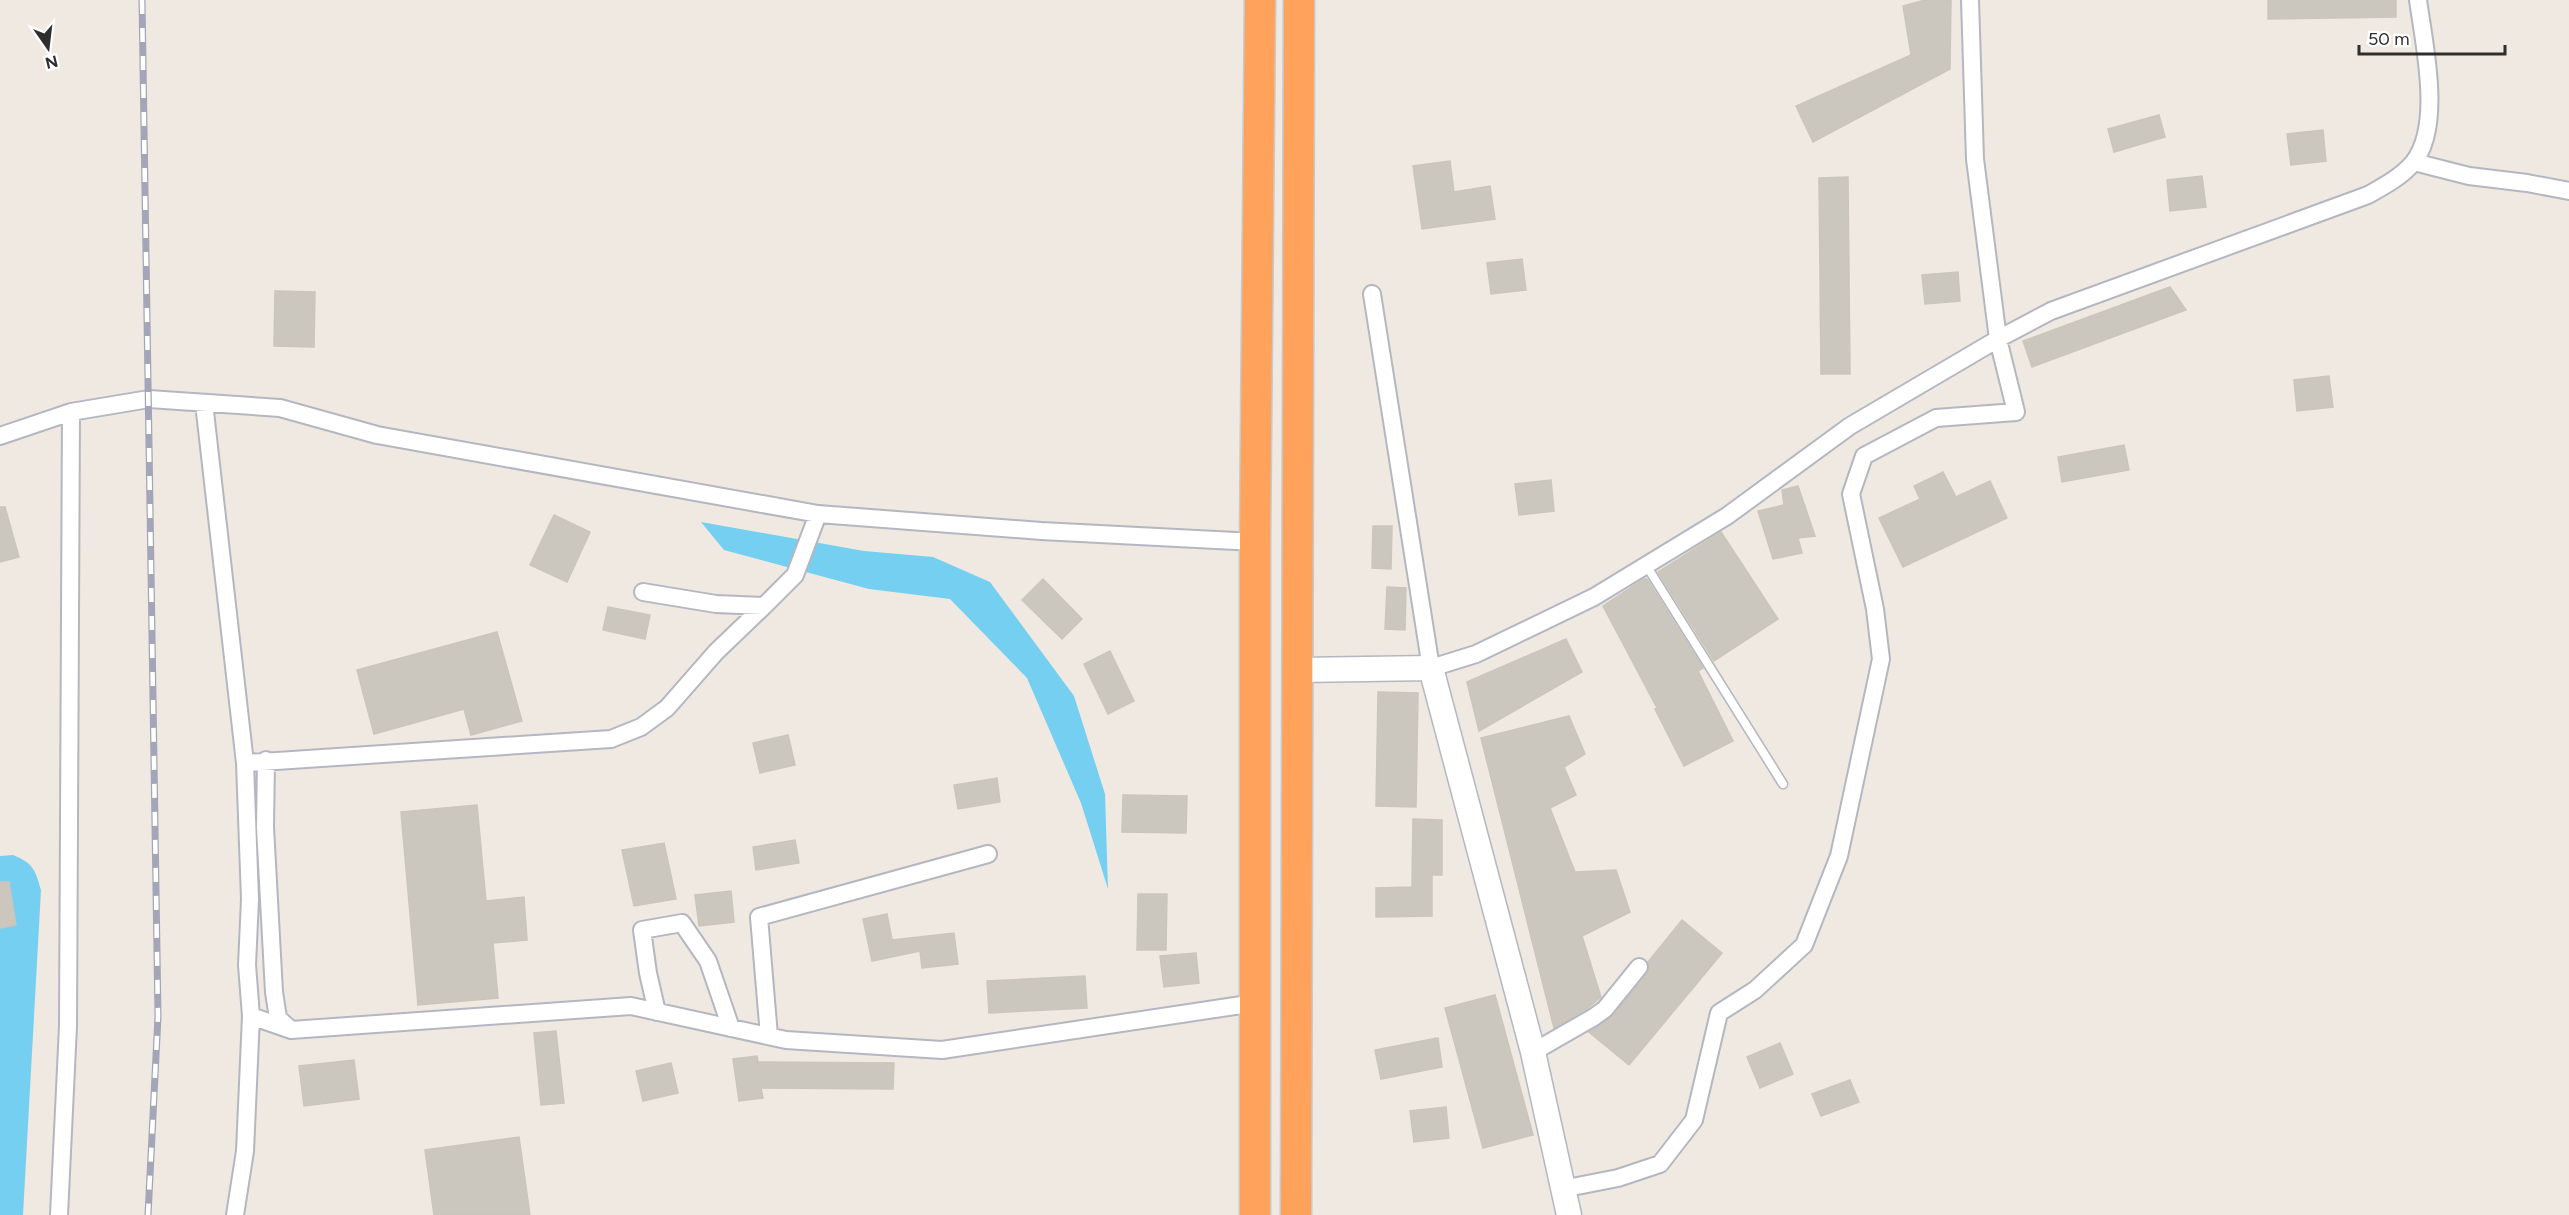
<svg xmlns="http://www.w3.org/2000/svg" width="2569" height="1215" font-family="Figtree,sans-serif">
	<style>
		.water { fill: #75cff0 }
		.building { fill: #cbc7bf; stroke: #cbc5ba; stroke-width: 1.5 }
		.lines { fill: none; stroke-linecap: round; stroke-linejoin: round }
		.lane-casing { stroke: #b4b7c1; stroke-width: 11 }
		.street-casing { stroke: #b4b7c1; stroke-width: 20 }
		.secondary-casing { stroke: #b4b7c1; stroke-width: 27 }
		.highway-casing { stroke: #c9c9c9; stroke-width: 33 }
		.lane { stroke: #fff; stroke-width: 8 }
		.street { stroke: #fff; stroke-width: 16 }
		.secondary { stroke: #fff; stroke-width: 24 }
		.highway { stroke: #ffa35c; stroke-width: 30 }
		.rail-casing { stroke: #a3a6b8; stroke-width: 7 }
		.rail { stroke: #fff; stroke-width: 4.5; stroke-dasharray: 14; stroke-linecap: butt }
	</style>
	<rect width="100%" height="100%" fill="#efe9e1"/>
	<path class="water" d="M701,522L864,551L933,557L990,582L1074,696L1105,794L1108,889L1081,803L1027,678L950,599L869,589L724,550Z
		M13,855C33,863 35,869 41,890L23,1215H0V856Z"/>
	<path class="building" d="M1925,0H1951L1950,69L1813,142L1796,106L1911,55L1903,6Z
		M2268,0H2396V17L2268,19Z
		M2159,115L2165,137L2114,152L2108,129Z
		M2323,130L2326,161L2291,165L2287,134Z
		M1450,161L1454,192L1490,186L1495,219L1422,229L1413,166Z
		M2202,176L2206,207L2170,211L2167,180Z
		M1848,177L1850,374H1821L1819,178Z
		M1522,259L1526,290L1491,294L1487,263Z
		M1958,272L1960,301L1925,304L1922,275Z
		M2170,287L2186,310L2032,367L2023,341Z
		M275,291L315,292L314,347L274,346Z
		M2329,376L2333,407L2297,411L2294,380Z
		M2124,445L2129,470L2062,482L2058,457Z
		M1943,472L1956,497L1990,481L2007,518L1903,567L1879,518L1920,499L1914,486Z
		M1551,480L1554,511L1519,515L1515,484Z
		M1798,486L1815,536L1798,538L1802,553L1773,559L1758,511L1784,505L1782,490Z
		M0,507H5L19,557L0,562Z
		M554,515L590,532L567,582L530,565Z
		M1373,526H1392L1391,569L1372,568Z
		M1721,532L1778,619L1714,661L1658,572Z
		M1043,579L1082,619L1062,639L1022,600Z
		M1644,579H1647L1703,668L1698,671L1733,741L1684,766L1655,709L1657,708L1603,606Z
		M1387,587L1406,588L1405,630L1385,629Z
		M608,607L650,615L645,639L603,630Z
		M497,632L522,721L471,735L464,709L374,734L357,670Z
		M1566,639L1582,672L1479,731L1467,682Z
		M1110,651L1134,701L1108,714L1084,664Z
		M1378,692L1418,693L1416,807L1376,806Z
		M1569,716L1585,754L1564,767L1576,795L1550,808L1575,872L1616,870L1630,912L1582,936L1601,997L1588,1008L1554,1028L1481,738Z
		M788,735L795,765L760,773L753,743Z
		M997,778L1000,802L958,809L954,785Z
		M1123,795L1187,796L1186,833L1122,832Z
		M477,805L486,901L524,897L527,940L493,943L498,998L418,1005L401,812Z
		M1413,819L1442,820V875H1432V916L1376,917V888L1412,887Z
		M795,840L799,863L756,870L753,847Z
		M664,843L676,899L634,906L622,850Z
		M0,882H9L16,925L0,928Z
		M731,891L734,922L699,926L695,895Z
		M1138,894H1167L1166,950H1137Z
		M887,914L892,940L954,933L958,964L922,968L920,951L872,961L863,919Z
		M1682,920L1722,953L1629,1065L1589,1032L1613,1016L1647,974L1649,968L1648,962Z
		M1196,953L1199,983L1164,987L1160,956Z
		M1085,976L1087,1008L989,1013L987,981Z
		M1495,995L1533,1135L1483,1148L1445,1008Z
		M556,1031L564,1103L541,1105L534,1033Z
		M1438,1038L1442,1067L1381,1079L1375,1050Z
		M1780,1043L1793,1074L1760,1088L1747,1057Z
		M757,1056L758,1062L894,1063L893,1089L761,1088L763,1098L739,1101L733,1059Z
		M354,1060L359,1099L304,1106L299,1066Z
		M671,1063L678,1093L643,1101L636,1071Z
		M1850,1080L1859,1102L1821,1116L1812,1094Z
		M1446,1107L1449,1138L1414,1142L1410,1111Z
		M519,1137L530,1215H434L425,1150Z"/>
	<g class="lines">
		<defs>
			<path id="lane" d="M1646,565L1783,784"/>
			<path id="street" d="M2414,162L2469,176L2527,183L2569,191
				M1372,294L1431,668L1476,654L1594,597L1727,516L1850,426L1998,339L2051,311L2368,195C2384,186 2401,177 2413,163C2443,126 2424,44 2418,0
				M204,403L245,763L250,899L247,965L251,1016L291,1030L631,1006L786,1040L942,1050L1255,1003
				M0,436L71,412L149,399L280,408L377,435L818,514L1041,531L1255,542
				M643,592L716,604L764,606L795,575L818,514
				M266,760L265,827L274,992L278,1018L290,1029
				M245,763L611,739L641,727L667,708L716,652L764,606
				M657,1012L648,973L642,930L682,923L708,961L731,1028
				M769,1036L759,917L988,854
				M1533,1052L1594,1017L1605,1009L1639,967
				M1562,1189L1618,1178L1660,1164L1694,1120L1719,1013L1755,990L1804,945L1839,856L1881,659L1875,609L1851,494L1864,456L1936,418L2016,412L1998,339L1975,159L1970,0
				M59,1215L68,1026L71,412
				M235,1215L245,1151L251,1016"/>
			<path id="secondary" d="M1299,670L1431,668L1533,1052L1569,1215"/>
			<path id="highway" d="M1255,1215V542L1260,0
				M1296,1215L1299,0"/>
		</defs>
		<use href="#lane" class="lane-casing"/>
		<use href="#street" class="street-casing"/>
		<use href="#secondary" class="secondary-casing"/>
		<use href="#highway" class="highway-casing"/>
		<use href="#lane" class="lane"/>
		<use href="#street" class="street"/>
		<use href="#secondary" class="secondary"/>
		<use href="#highway" class="highway"/>
		<defs>
			<path id="rail" d="M142,0L158,1016L148,1215"/>
		</defs>
		<use href="#rail" class="rail-casing"/>
		<use href="#rail" class="rail"/>
	</g>
	<g transform="translate(48 48) rotate(166)" stroke="#ffffff" stroke-width="4.5" paint-order="stroke">
	<path d="M0-4.5L10 22L0 15L-10 22Z" fill="#2e2e2e"/>
	<text y="-9" font-size="16" font-weight="bold" text-anchor="middle" fill="#2e2e2e">N</text>
	</g>
	<path d="M2359 45v9h146v-9" fill="none" stroke="#2e2e2e" stroke-width="3"/>
	<text x="2368" y="45" font-size="18" fill="#2e2e2e" stroke="#ffffff" stroke-width="4.5" paint-order="stroke">50 m</text>
</svg>
